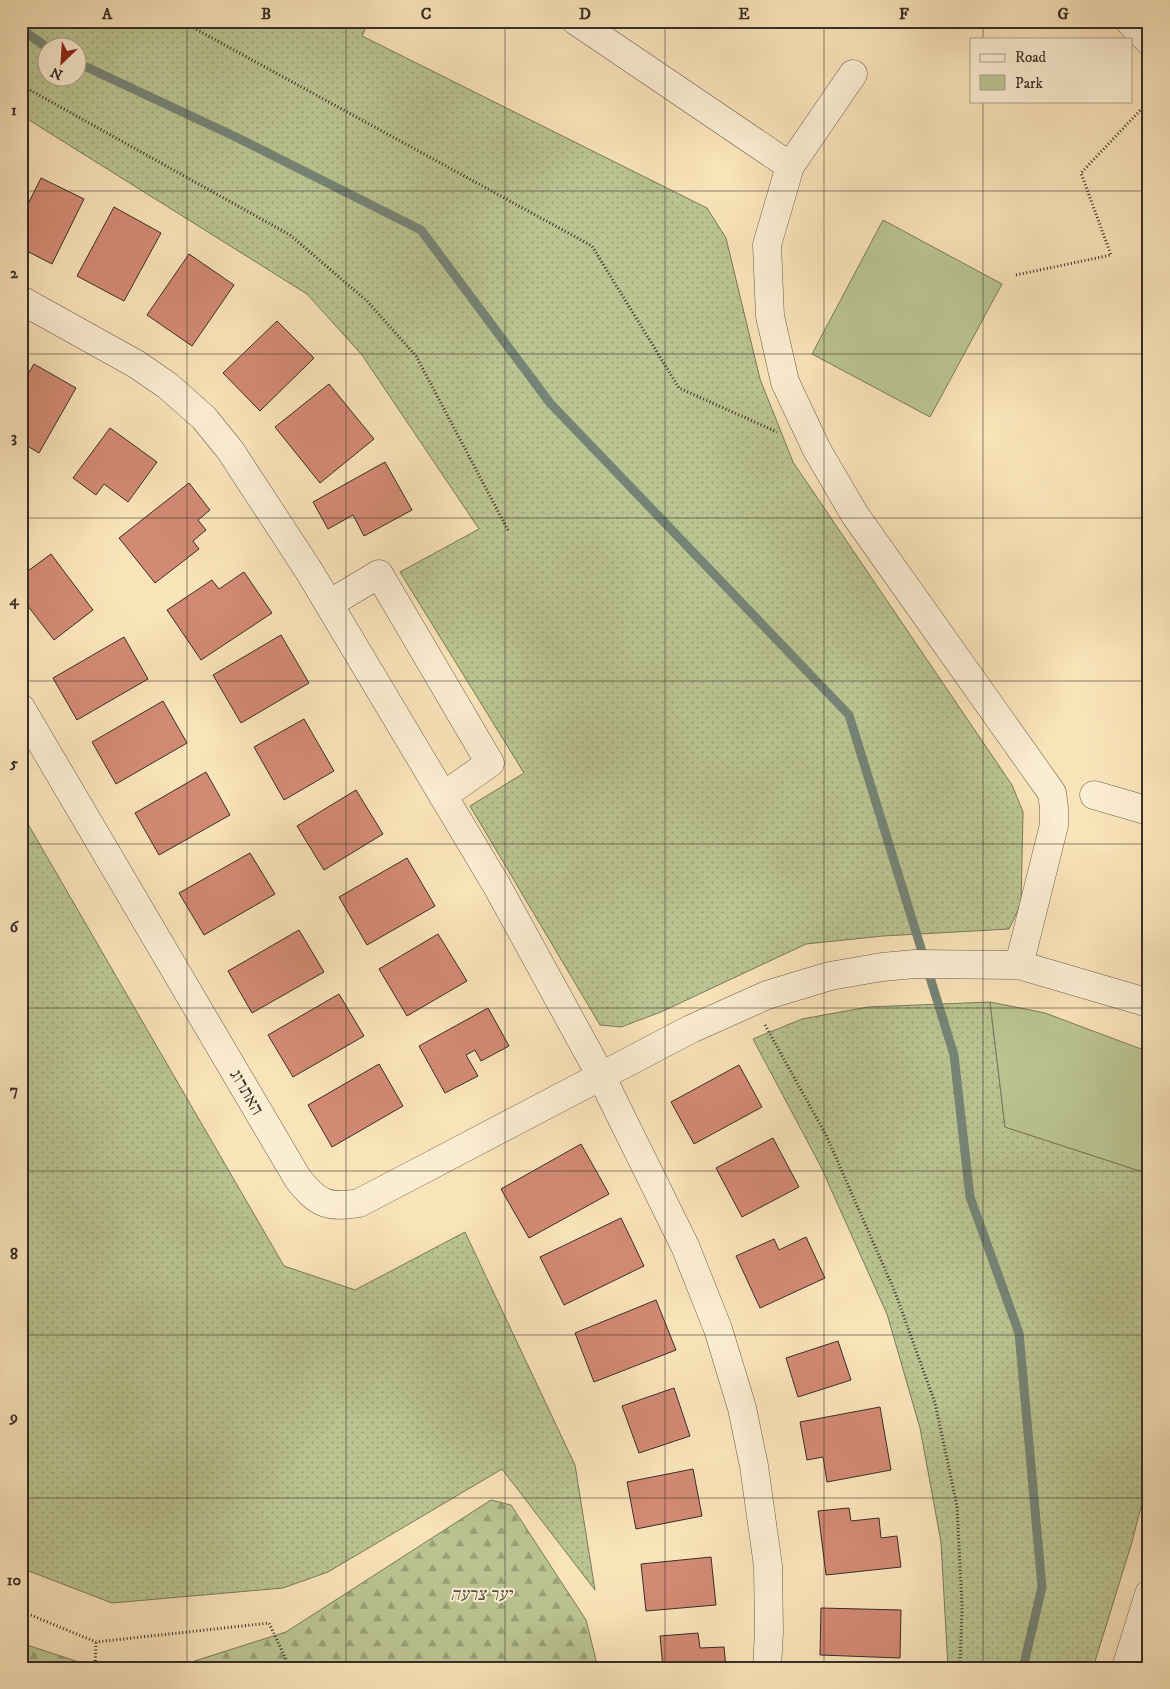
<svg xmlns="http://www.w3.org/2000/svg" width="1170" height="1689" font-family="'IM FELL DW Pica','Frank Ruhl Libre',serif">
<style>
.grass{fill:url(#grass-dots);stroke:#7a795c;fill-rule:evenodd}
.forest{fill:url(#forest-firs);stroke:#7a795c}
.park{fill:#bac492;stroke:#7a795c}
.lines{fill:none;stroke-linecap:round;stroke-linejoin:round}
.stream{stroke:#768476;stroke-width:9}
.building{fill:#d38a74;stroke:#392e27}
.minor-casing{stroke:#695b4c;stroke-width:29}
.path{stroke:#392e27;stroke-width:3;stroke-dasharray:1 2.5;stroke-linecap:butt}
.minor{stroke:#fbedd2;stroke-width:28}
.grid{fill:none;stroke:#392e27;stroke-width:1;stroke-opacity:0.55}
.labels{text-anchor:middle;stroke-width:4;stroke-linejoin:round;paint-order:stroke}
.street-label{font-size:18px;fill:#392e27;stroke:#fbedd2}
.park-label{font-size:18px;font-style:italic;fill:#595442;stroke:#fbedd2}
.neatline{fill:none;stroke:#392e27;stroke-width:2}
.grid-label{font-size:16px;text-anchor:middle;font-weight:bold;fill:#392e27}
</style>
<defs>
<pattern id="grass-dots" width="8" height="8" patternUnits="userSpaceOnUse" patternTransform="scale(1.25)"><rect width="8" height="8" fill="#bac492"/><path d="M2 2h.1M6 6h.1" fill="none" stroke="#98a077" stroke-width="1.8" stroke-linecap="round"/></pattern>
<pattern id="forest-firs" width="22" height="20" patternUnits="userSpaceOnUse" patternTransform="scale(1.25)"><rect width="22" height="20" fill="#bac492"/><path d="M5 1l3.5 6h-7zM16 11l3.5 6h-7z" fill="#98a077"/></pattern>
</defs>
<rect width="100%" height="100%" fill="#f9e3b9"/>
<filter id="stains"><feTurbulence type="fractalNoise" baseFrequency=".004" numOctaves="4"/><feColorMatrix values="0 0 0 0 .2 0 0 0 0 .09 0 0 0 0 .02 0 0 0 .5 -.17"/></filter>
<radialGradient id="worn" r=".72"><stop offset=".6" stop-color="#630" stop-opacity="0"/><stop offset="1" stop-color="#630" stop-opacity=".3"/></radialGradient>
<!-- grass -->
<path class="grass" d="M21 21H369L362 36 707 208 726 238 760 379 793 462 1012 785 1023 812 1021 904 1009 929 883 936 806 944 661 1012 621 1027 600 1025 470 806 524 773 400 572 479 529 362 355 307 294 21 115ZM48 48H78V78H48Z
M21 812 284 1266 355 1290 465 1232 575 1465 595 1590 502 1469 328 1572 283 1588 112 1603 21 1568Z
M990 1002 1005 1127 1149 1174V1475L1132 1542 1093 1668H948L941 1542 920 1428 887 1314 821 1167 753 1039 802 1019 868 1007Z"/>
<!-- forest -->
<path class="forest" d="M491 1500 511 1505 586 1620 598 1668H113L182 1665 286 1632Z
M21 1643 97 1668H21Z"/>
<!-- park -->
<path class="park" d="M883 220 1002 284 930 417 812 354Z
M990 1002 1045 1013 1149 1052V1174L1005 1127Z"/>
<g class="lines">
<!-- stream -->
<path class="stream" d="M21 29 48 48
M78 63 238 138 421 230 550 403 849 715 954 1055 970 1197 1019 1333 1042 1587 1023 1668"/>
</g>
<!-- building -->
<path class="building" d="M41 178 84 199 52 264 21 248V218Z
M114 207 161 233 124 301 77 276Z
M189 254 234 285 192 346 147 315Z
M277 321 314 358 260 411 223 373Z
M34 364 76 388 39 453 21 442V386Z
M329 384 374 439 320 483 275 427Z
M110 428 157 462 128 502 104 484 96 495 73 478Z
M385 462 412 510 364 536 353 515 328 529 313 502Z
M189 483 210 510 198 520 206 530 193 541 199 549 155 583 119 538Z
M51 554 93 610 54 640 21 597V576Z
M244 572 272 613 201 660 167 610 212 580 219 589Z
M281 635 309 683 241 723 213 675Z
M124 637 148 679 77 720 53 678Z
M163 701 187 743 116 784 92 742Z
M304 719 334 771 284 800 254 747Z
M206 772 230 815 159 855 135 813Z
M356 790 383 834 324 870 297 826Z
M250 853 275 894 204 935 179 893Z
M407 858 435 906 367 945 339 897Z
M299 930 324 972 252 1013 228 971Z
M438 934 467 981 407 1016 379 969Z
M339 994 364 1036 293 1077 268 1035Z
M488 1008 509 1046 481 1061 475 1050 466 1055 478 1076 445 1093 419 1046Z
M379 1064 403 1106 332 1147 308 1105Z
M739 1065 762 1107 694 1144 671 1102Z
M773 1138 799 1187 742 1217 716 1168Z
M581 1144 609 1194 529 1238 501 1189Z
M621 1218 644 1266 564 1305 540 1257Z
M806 1237 825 1278 760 1308 736 1256 774 1239 779 1250Z
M656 1300 676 1350 594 1382 575 1333Z
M838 1341 851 1380 798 1397 786 1358Z
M674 1388 690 1436 639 1453 622 1406Z
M880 1407 891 1470 827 1482 823 1457 807 1460 800 1422Z
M693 1469 702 1516 636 1529 627 1482Z
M849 1508 851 1521 879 1518 881 1538 897 1536 901 1567 826 1575 818 1511Z
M711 1557 716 1605 646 1611 641 1564Z
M821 1608 901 1610 900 1658 820 1655Z
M698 1633 700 1648 724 1647 726 1668H663L660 1636Z"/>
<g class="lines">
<defs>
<path id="minor" d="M576 21 790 166
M1129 21 1149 41
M853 74 790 166 767 245 770 316 785 382 817 450 855 515 1052 793 1054 808V825L1019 965
M21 300 136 364 168 386 204 418 230 450 309 571 497 886 601 1076 685 1246 718 1329 742 1408 754 1466 768 1566 769 1632 767 1668
M329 604 379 574 490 763 443 796
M21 708 298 1179C318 1204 327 1208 359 1203L691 1029 767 995 830 976 882 967 915 964 1019 965 1149 1003
M1094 795 1149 811
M1126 1668 1149 1594"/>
</defs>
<!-- minor casing -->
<use href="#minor" class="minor-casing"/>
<!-- path -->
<path class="path" d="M181 21 592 246 679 388 777 432
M21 85 290 235 367 301 416 356 509 532
M1016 275 1111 255 1081 173 1148 102 1149 103
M765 1025 826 1135 895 1292 935 1403 957 1506 962 1606 960 1668
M21 1611 96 1642 269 1623 290 1668
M95 1668 96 1642"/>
<!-- minor -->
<use href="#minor" class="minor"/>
</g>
<!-- grid -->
<path class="grid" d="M187 21V1668M346 21V1668M505 21V1668M665 21V1668M824 21V1668M983 21V39M983 101V1668M21 191H1149M21 354H1149M21 518H1149M21 681H1149M21 844H1149M21 1008H1149M21 1171H1149M21 1335H1149M21 1498H1149"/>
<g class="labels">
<!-- street labels -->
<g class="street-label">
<text transform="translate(247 1092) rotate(60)" y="6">האתרוג</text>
</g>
<!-- park labels -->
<g class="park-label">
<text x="481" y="1600">יער צרעה</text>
</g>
</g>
<!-- margin -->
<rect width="1170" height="1689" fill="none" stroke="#f9e3b9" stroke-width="55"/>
<!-- legend -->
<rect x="970" y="38" width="162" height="65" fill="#fbedd2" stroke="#ada18e"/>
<rect x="980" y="54" width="25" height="8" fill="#fbedd2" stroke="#ada18e"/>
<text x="1015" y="62" font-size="15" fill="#392e27">Road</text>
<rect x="980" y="75" width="25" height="15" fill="#bac492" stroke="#ada18e"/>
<text x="1015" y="88" font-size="15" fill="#392e27">Park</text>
<!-- north arrow -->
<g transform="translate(62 62) rotate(205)"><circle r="24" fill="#fbedd2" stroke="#ada18e"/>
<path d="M0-4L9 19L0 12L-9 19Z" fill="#8f2418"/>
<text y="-8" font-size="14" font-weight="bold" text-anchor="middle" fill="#392e27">N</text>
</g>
<rect x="28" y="28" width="1114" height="1634" class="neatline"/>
<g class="grid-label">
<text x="107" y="19">A</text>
<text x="266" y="19">B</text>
<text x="426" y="19">C</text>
<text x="585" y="19">D</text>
<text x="744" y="19">E</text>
<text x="904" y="19">F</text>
<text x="1063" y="19">G</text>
<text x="14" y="115">1</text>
<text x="14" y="278">2</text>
<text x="14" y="442">3</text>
<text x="14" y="605">4</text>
<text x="14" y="768">5</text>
<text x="14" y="932">6</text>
<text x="14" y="1095">7</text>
<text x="14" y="1259">8</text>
<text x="14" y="1422">9</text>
<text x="14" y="1585">10</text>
</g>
<rect width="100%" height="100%" filter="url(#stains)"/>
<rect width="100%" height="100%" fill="url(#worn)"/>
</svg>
